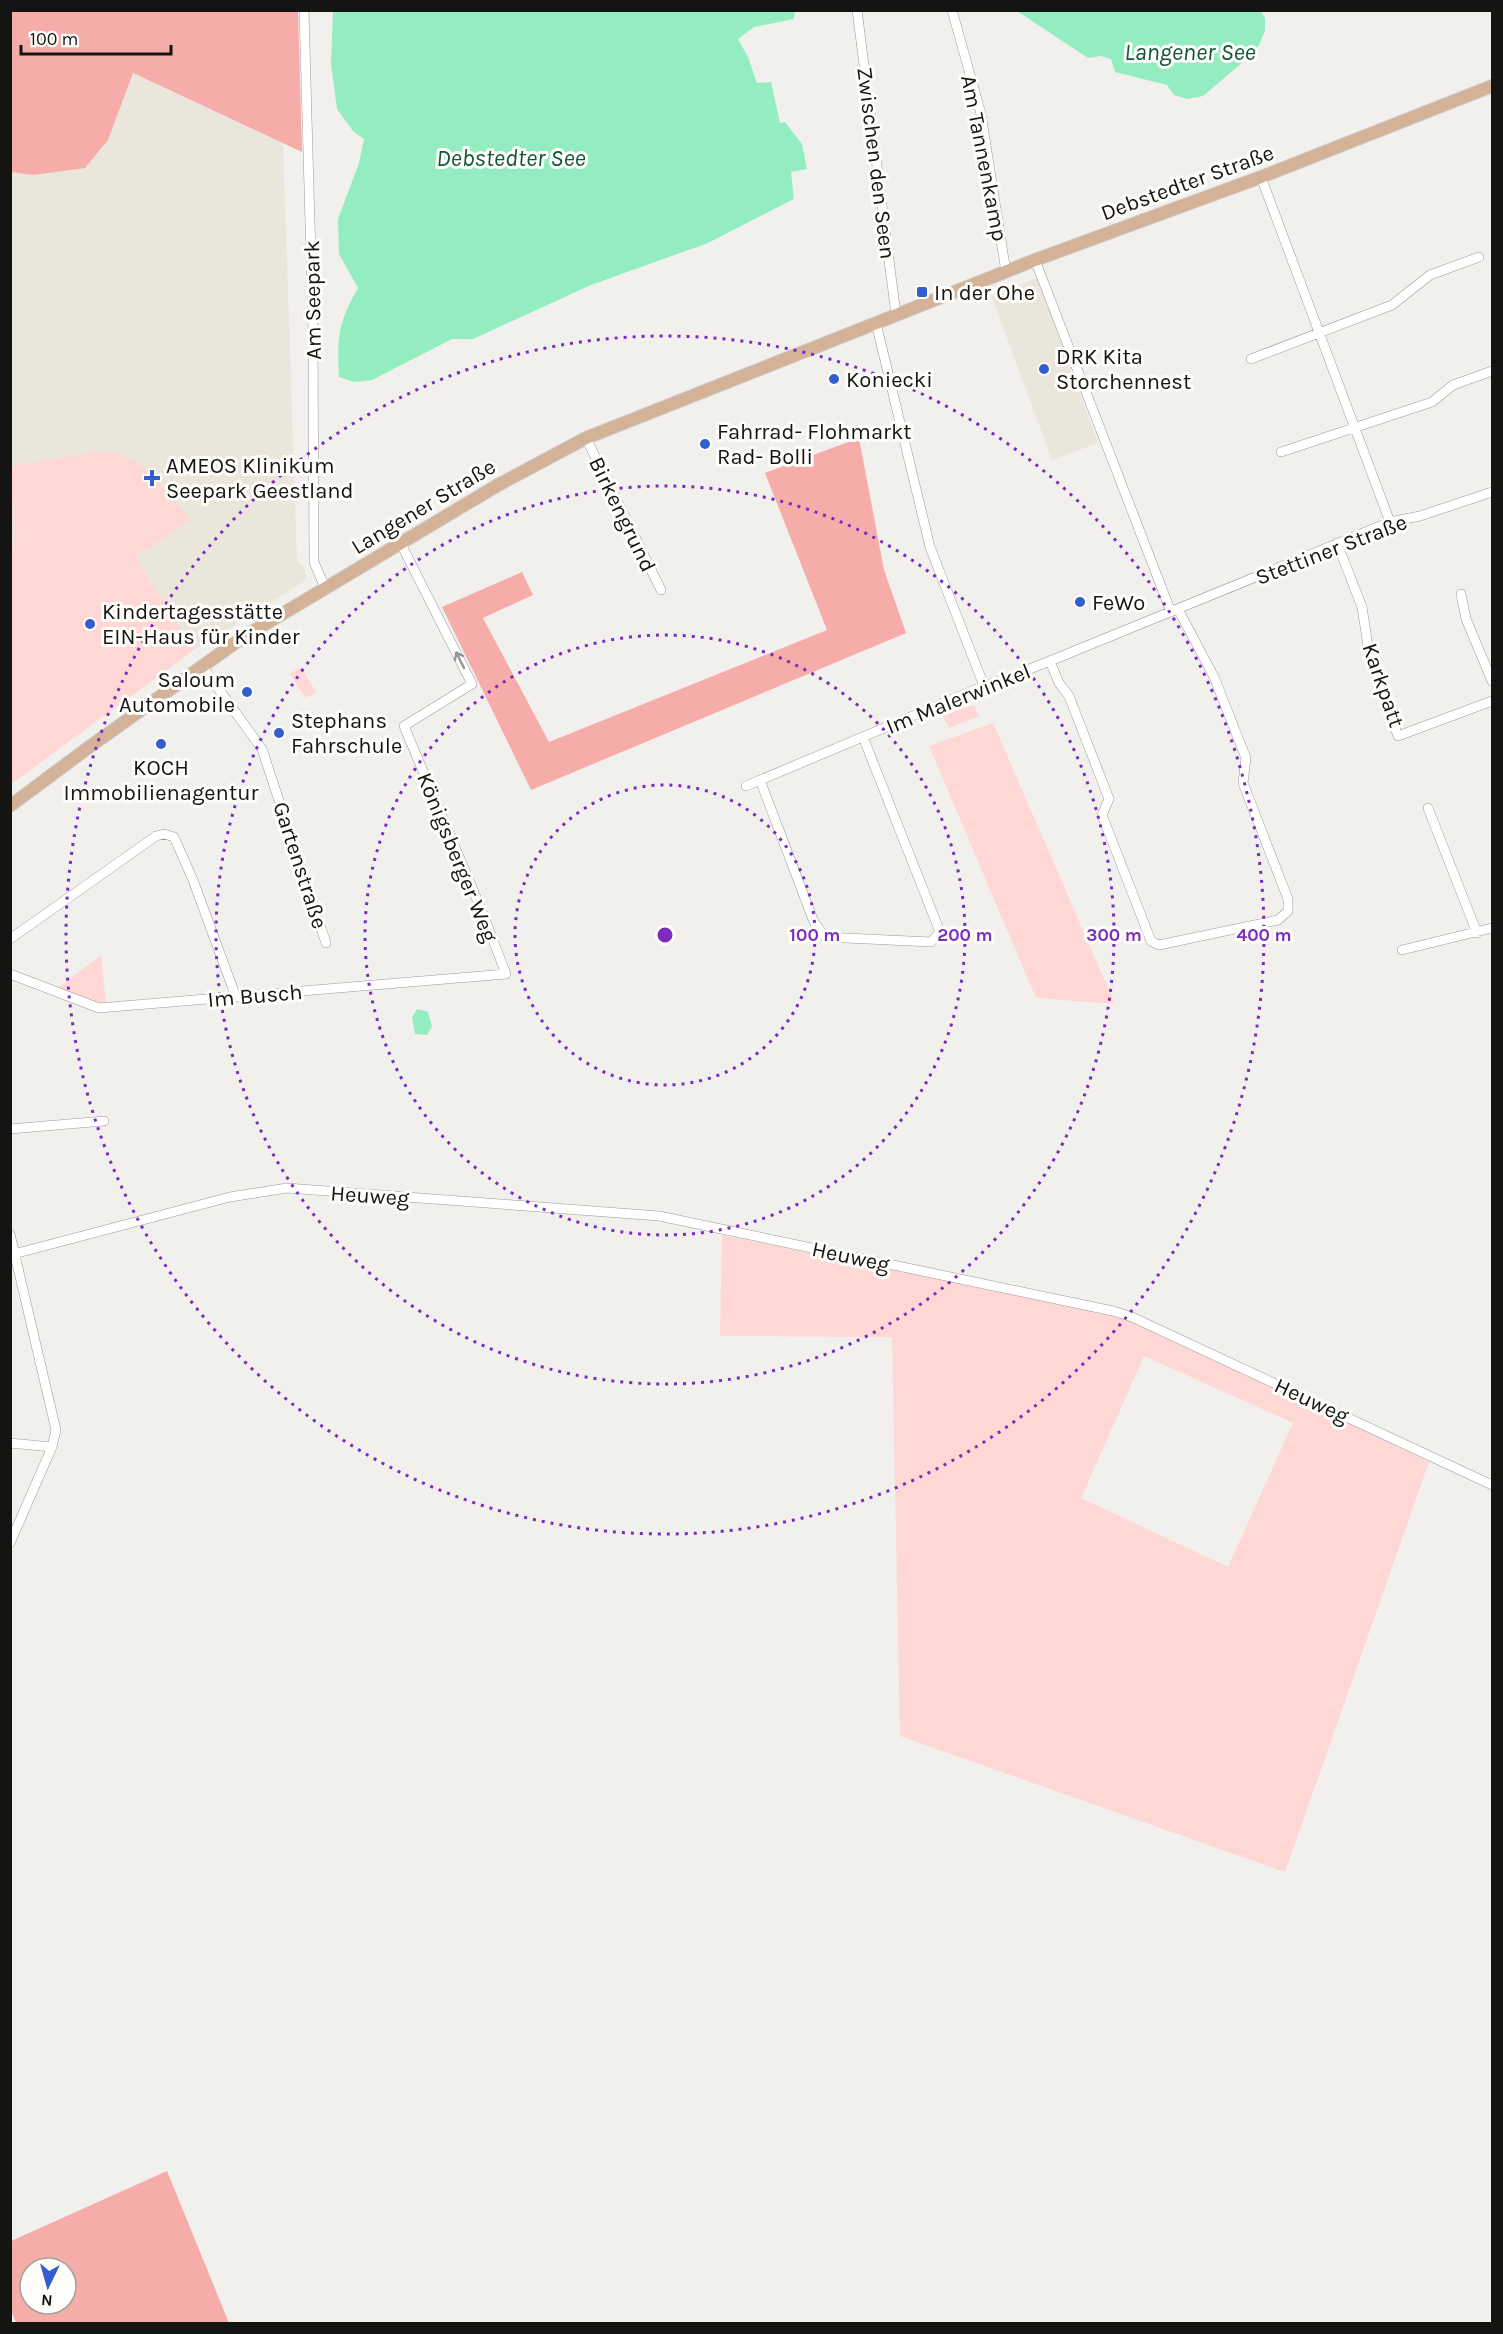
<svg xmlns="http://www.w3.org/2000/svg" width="1503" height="2334" font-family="Karla,sans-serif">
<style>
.built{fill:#eae6dc}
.green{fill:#ffd7d5;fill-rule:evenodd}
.forest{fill:#f6aca9;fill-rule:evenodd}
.water{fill:#94edc0}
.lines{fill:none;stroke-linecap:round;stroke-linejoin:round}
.minor-casing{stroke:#9b9a97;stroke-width:10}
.major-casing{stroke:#cbcbcb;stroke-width:14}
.minor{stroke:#fff;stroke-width:9}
.major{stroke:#d4b298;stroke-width:12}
.oneway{stroke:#959595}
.ring{fill:none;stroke:#7b2cbf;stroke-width:3;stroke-dasharray:3 6}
.poi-dot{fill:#335ece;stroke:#fefdfa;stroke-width:2}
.labels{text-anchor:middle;stroke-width:6;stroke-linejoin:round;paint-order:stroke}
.street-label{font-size:22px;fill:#141413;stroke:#fefdfa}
.poi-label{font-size:22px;fill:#141413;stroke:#fefdfa;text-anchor:start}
.water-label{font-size:24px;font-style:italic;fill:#0e5639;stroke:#fefdfa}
.centre{fill:#7b2cbf;stroke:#fefdfa;stroke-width:3}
.ring-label{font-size:18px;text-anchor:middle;font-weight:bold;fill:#7b2cbf;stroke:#fefdfa;stroke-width:6;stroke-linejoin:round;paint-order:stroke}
</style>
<rect width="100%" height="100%" fill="#f1f0ed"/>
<!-- built -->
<path class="built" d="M132 73 283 143 297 559 305 569 306 577 305 581 194 650 11 784V172L33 175 108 139Z
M1037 278 1098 443 1052 460 991 295Z"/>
<!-- green -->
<path class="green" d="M97 452C106 452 116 452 125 456 149 467 174 500 191 520L135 557 194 650 11 784 10 549 14 547 11 466Z
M301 667 316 692 306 698 290 674Z
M974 705 979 716 949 728 943 715Z
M993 723 1115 1004 1036 998 929 746Z
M101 955 106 1003H94L58 988Z
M722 1235 1108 1314 1133 1321 1429 1462 1285 1872 900 1736 892 1337 720 1336ZM1144 1356 1293 1423 1228 1567 1081 1498Z"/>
<!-- forest -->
<path class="forest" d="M11 10 298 11 302 152 133 73 108 140 85 168 33 175 11 172Z
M859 438 884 570 906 633 531 790 442 607 522 572 533 595 483 618 549 742 827 630 765 473Z
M167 2171 229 2323H16L11 2310V2241ZM30 2268H66V2304H30Z"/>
<!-- water -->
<path class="water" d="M333 11H795L794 19 754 27 738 39 748 57 757 83 771 82 780 123 785 122 802 144 807 169 791 172 794 199 708 243 591 285 473 339H452L372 380 354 382 339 377C337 337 338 323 358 288L339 254 338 219 359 163 364 139 353 131 337 109 331 64Z
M1017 11H1261L1265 18V31L1259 45 1250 56 1203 96 1187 99 1174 95 1167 85 1115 72 1111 59 1100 56 1088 58Z
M417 1009 428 1012 432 1027 427 1035 415 1034 412 1017Z"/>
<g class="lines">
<defs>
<path id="minor" d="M304 10 313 330 314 562 325 588
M857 10 896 315
M952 10 981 114 1006 272
M1261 177 1390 522
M1035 260 1171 612
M876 323 930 547 984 686
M1251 359 1392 305 1430 275 1479 257
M586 438 661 590
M1281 452 1432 402 1453 385 1492 371
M1337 543 1362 607 1370 659 1398 736 1492 701
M1461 594 1466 619 1492 681
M1050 661 1059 683 1069 696 1109 799 1102 815 1151 941 1159 945 1278 920 1288 911V899L1243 783 1246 758 1214 677 1178 609
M202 666 262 749 326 943
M760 780 814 922 825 937 931 942 940 932 863 737
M746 786 984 686C1007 680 1028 669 1050 661L1390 522 1420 516 1492 492
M1428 808 1477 933
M10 939 156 836 164 834 174 837 193 880 236 997
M1402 950 1492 928
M10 974 99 1008 506 974 481 909 404 726 472 684 401 544
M10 1129 104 1121
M10 1234 56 1430 52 1447 10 1543
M10 1255 230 1197 287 1188 659 1216 1113 1311 1132 1317 1492 1485
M10 1443 52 1447"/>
<path id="major" d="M10 806 85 750 242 638 498 485 586 438 1035 260 1261 177 1492 86"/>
</defs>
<!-- minor casing -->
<use href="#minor" class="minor-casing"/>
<!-- major casing -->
<use href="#major" class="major-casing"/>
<!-- minor -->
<use href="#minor" class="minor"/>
<!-- major -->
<use href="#major" class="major"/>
</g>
<!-- one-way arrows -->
<defs><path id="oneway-shaft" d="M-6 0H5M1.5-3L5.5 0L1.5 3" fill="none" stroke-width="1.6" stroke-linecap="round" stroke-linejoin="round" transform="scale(1.5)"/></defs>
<use class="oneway" href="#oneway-shaft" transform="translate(460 660) rotate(-116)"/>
<!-- distance rings -->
<g class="ring">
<circle cx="665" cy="935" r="150"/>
<circle cx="665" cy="935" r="300"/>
<circle cx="665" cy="935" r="449"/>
<circle cx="665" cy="935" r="599"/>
</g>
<!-- markers -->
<g class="poi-dot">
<rect x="916" y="286" width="12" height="12" rx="3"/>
<circle cx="1044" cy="369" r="6"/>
<circle cx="834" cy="379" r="6"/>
<circle cx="705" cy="444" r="6"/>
<path d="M149 469h6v6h6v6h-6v6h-6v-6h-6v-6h6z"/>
<circle cx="1080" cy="602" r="6"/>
<circle cx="90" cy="624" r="6"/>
<circle cx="247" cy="692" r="6"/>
<circle cx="279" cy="733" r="6"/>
<circle cx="161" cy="744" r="6"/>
</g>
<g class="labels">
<!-- street labels -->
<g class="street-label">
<text transform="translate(985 158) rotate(79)" y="8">Am Tannenkamp</text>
<text transform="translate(877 163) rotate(83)" y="8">Zwischen den Seen</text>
<text transform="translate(1187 182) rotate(-20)" y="8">Debstedter Straße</text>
<text transform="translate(312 300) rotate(-91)" y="8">Am Seepark</text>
<text transform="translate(423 506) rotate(-31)" y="8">Langener Straße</text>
<text transform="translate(623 514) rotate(64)" y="8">Birkengrund</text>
<text transform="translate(1331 549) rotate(-21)" y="8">Stettiner Straße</text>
<text transform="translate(1384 685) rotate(71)" y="8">Karkpatt</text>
<text transform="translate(958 698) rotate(-22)" y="8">Im Malerwinkel</text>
<text transform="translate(458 857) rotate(68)" y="8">Königsberger Weg</text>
<text transform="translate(301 865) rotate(72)" y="8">Gartenstraße</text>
<text transform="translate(255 995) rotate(-5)" y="8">Im Busch</text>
<text transform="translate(370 1195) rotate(4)" y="8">Heuweg</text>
<text transform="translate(851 1256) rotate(12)" y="8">Heuweg</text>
<text transform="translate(1312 1400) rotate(25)" y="8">Heuweg</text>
</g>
<!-- poi labels -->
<g class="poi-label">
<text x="934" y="300">In der Ohe</text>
<text x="1056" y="364">DRK Kita<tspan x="1056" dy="25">Storchennest</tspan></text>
<text x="846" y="387">Koniecki</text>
<text x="717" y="439">Fahrrad- Flohmarkt<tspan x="717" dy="25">Rad- Bolli</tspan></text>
<text x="166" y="473">AMEOS Klinikum<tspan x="166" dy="25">Seepark Geestland</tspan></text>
<text x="1092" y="610">FeWo</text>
<text x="102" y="619">Kindertagesstätte<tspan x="102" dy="25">EIN-Haus für Kinder</tspan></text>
<text x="235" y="687" text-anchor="end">Saloum<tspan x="235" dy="25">Automobile</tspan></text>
<text x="291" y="728">Stephans<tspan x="291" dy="25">Fahrschule</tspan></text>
<text x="161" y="775" text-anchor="middle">KOCH<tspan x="161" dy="25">Immobilienagentur</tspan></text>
</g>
<!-- water labels -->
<g class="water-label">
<text x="1190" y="60">Langener See</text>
<text x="511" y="166">Debstedter See</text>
</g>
</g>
<circle cx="665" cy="935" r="9" class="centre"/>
<g class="ring-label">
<text x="815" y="941">100 m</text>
<text x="965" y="941">200 m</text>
<text x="1114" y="941">300 m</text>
<text x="1264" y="941">400 m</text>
</g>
<!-- border -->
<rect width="1503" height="2334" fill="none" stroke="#141413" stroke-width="24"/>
<!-- north arrow -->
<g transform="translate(48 2286) rotate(185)"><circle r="28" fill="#fefdfa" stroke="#a0a09e" stroke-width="1.5"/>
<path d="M0-4.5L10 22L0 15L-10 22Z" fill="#335ece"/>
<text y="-9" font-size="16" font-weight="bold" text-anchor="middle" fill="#141413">N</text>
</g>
<!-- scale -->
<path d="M21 45v9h150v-9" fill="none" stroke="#141413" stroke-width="3"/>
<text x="30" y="45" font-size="18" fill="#141413" stroke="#fefdfa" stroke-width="4.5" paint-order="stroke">100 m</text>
</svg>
